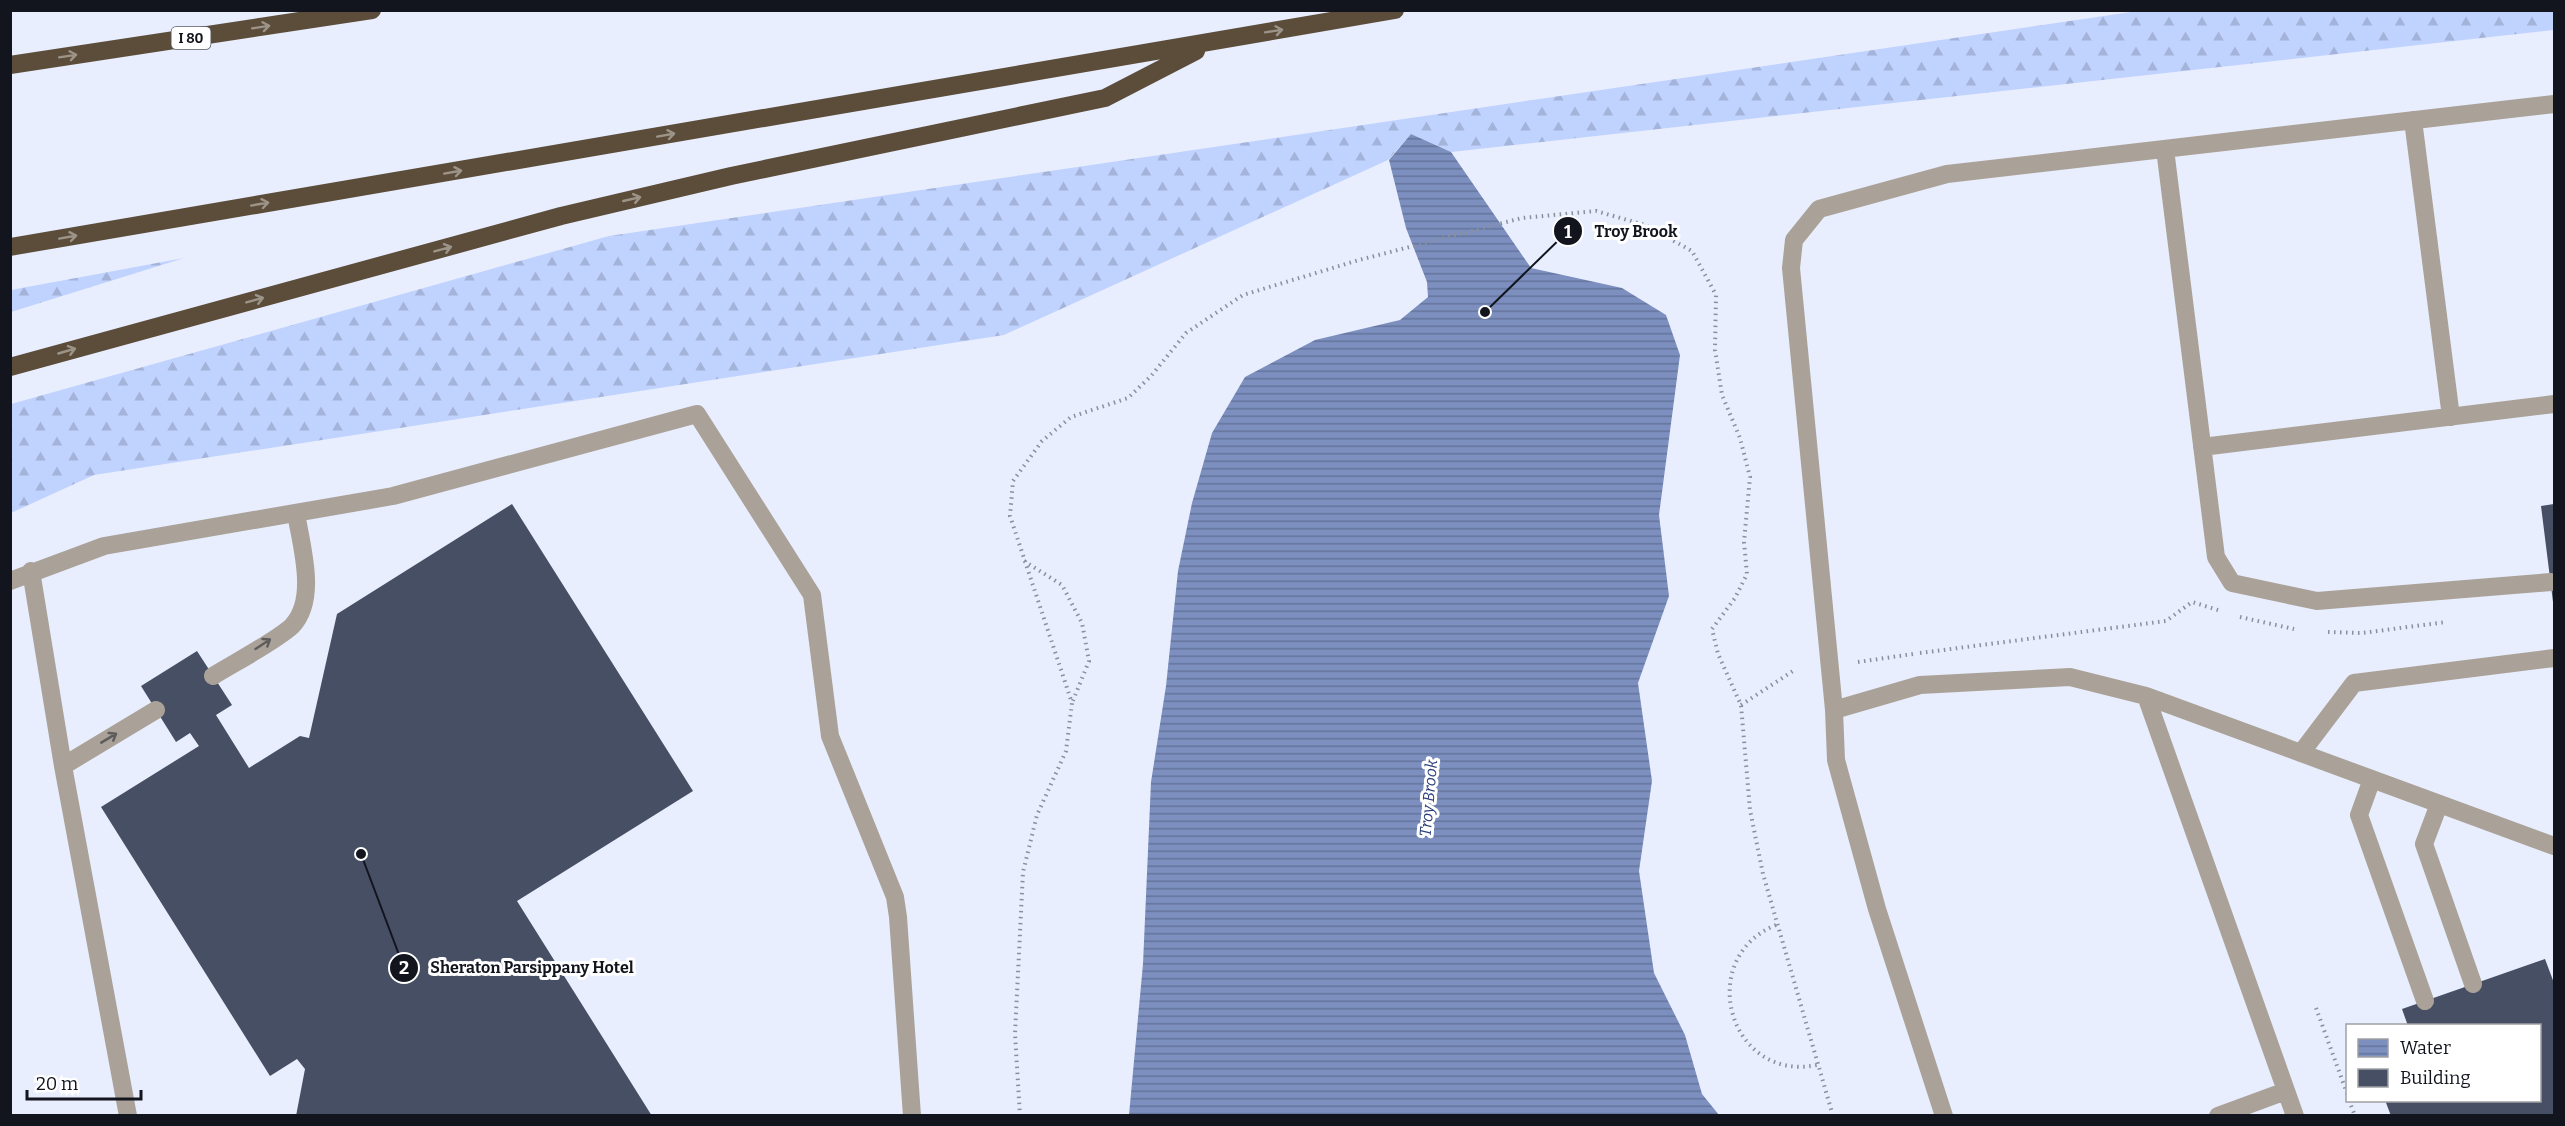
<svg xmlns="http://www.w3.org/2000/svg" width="2565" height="1126" font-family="Bitter,serif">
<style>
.forest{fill:url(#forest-firs)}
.water{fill:url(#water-rules)}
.building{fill:#464f63}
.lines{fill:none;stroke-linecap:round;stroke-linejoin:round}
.path{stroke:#8a8f9c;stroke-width:4;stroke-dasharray:1.5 4.5;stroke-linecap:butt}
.service{stroke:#aaa298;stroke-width:18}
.motorway{stroke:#5c4d3a;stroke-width:18}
.oneway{stroke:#9d9489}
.oneway2{stroke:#5e5c5b}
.labels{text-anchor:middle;stroke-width:6;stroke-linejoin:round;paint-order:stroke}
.shield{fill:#fff;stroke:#595b62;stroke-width:1.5}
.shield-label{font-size:14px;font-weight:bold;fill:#12151e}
.water-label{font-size:16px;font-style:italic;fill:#283d79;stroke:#fff}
.leader{fill:none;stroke:#12151e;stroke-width:2}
.callout-dot{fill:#12151e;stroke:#fff;stroke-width:2}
.mark-label{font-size:18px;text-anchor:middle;font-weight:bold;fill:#fff}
.callout-label{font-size:16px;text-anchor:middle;font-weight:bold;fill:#12151e;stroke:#fff;stroke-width:6;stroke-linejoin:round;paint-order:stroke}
</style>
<defs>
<pattern id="forest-firs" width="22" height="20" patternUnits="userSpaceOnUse" patternTransform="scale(1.5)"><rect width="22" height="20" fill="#c0d2fe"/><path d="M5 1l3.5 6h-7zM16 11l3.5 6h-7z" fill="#a4b3d9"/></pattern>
<pattern id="water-rules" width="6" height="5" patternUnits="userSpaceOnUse" patternTransform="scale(1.5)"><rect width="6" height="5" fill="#7c8fbf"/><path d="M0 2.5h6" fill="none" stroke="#64749b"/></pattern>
</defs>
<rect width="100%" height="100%" fill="#e8eefe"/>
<!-- forest -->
<path class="forest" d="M2138 11H2554V30L1451 152 1411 134 1388 160 1004 335 94 475 11 513V404L609 236Z
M184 258 11 312V290Z"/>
<!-- water -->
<path class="water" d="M1411 134 1451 152 1531 268 1622 288 1666 315 1680 355 1659 515 1669 596 1638 683 1652 781 1639 871 1654 973 1685 1035 1702 1094 1719 1115H1129L1143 964 1151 782 1166 686 1178 571 1192 503 1212 433 1245 377 1315 340 1400 320 1428 297 1427 282 1406 228 1389 160Z"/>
<!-- building -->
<path class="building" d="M512 504 693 791 517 901 652 1116H296L305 1069 297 1059 270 1076 101 807 199 746 190 733 176 742 141 686 197 651 232 705 216 715 249 768 300 736 309 738 337 614Z
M2554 504V602H2553L2541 506Z
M2545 959 2554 983V1116H2391L2385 1100H2540V1026H2408L2402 1009Z"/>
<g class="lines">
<!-- path -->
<path class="path" d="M1024 561 1062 585 1082 623 1089 661 1072 703
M2240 617 2294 629
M2328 632 2362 633 2446 622
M1920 653 2166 621 2192 602 2218 610
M1858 662 1913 654
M1741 705 1796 669
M1776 925C1694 958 1729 1083 1817 1065
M2316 1008 2348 1096
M2349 1100 2355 1116
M1020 1116 1015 1034 1023 872 1037 815 1066 751 1072 703 1010 516 1013 481 1042 441 1071 417 1128 398 1151 376 1186 333 1243 295 1359 260 1522 218 1596 211 1645 225 1692 251 1716 295 1715 350 1722 395 1740 438 1750 477 1744 542 1747 574 1735 598 1712 629 1718 654 1741 705 1750 810 1763 874 1833 1116"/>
<!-- service -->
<path class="service" d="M2413 120 2451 417
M2165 149 2216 557 2232 583 2317 601 2551 582
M2202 447 2554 404
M31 571 63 766 128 1116
M10 581 104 546 393 496 697 414 812 595 830 736 895 897 898 917 912 1116
M213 676C234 663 276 641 292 626 318 599 301 545 296 513
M2146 696 2295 1116
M1834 710 1920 685 2070 677 2146 696 2554 846
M2301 753 2354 683 2554 658
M63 766 156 710
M2372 779 2359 815 2425 1001
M2439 804 2424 844 2473 984
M1944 1116 1877 909 1836 760 1834 710 1791 268 1794 240 1819 209 1947 174 2554 104
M2218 1116 2286 1091"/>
<!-- motorway -->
<path class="motorway" d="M10 65 372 10
M10 247 1395 10
M10 367 561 216 731 176 1105 98 1196 51"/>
</g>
<!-- one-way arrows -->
<defs><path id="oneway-shaft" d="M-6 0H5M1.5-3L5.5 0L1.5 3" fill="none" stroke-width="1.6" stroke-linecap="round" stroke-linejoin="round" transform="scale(1.5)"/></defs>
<g class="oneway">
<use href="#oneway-shaft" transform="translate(261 27) rotate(-9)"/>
<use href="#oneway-shaft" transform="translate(1274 31) rotate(-9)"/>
<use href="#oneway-shaft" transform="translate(68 56) rotate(-9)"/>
<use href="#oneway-shaft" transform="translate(666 135) rotate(-10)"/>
<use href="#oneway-shaft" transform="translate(453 172) rotate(-10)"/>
<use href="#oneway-shaft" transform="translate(632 199) rotate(-13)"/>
<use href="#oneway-shaft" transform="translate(260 204) rotate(-10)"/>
<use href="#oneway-shaft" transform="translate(68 237) rotate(-10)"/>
<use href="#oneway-shaft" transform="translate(443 249) rotate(-15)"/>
<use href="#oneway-shaft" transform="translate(255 300) rotate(-15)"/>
<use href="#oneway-shaft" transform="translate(67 351) rotate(-16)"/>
</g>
<g class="oneway2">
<use href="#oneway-shaft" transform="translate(263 644) rotate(-33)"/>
<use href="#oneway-shaft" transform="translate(109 738) rotate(-31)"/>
</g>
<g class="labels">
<!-- shield labels -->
<rect class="shield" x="171.5" y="27" width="39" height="22" rx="4.5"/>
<g class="shield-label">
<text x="191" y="43">I 80</text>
</g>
<!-- water labels -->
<g class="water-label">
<text transform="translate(1428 798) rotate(-85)" y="6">Troy Brook</text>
</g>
</g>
<!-- callouts -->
<path class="leader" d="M1485 312L1568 231M361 854L404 968"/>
<g class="callout-dot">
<circle cx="1485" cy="312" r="6"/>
<circle cx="361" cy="854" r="6"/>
<circle cx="1568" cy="231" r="15"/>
<circle cx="404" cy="968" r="15"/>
</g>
<g class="mark-label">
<text x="1568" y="238">1</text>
<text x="404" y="974">2</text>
</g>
<g class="callout-label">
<text x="1636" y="237">Troy Brook</text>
<text x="532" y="973">Sheraton Parsippany Hotel</text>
</g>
<!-- border -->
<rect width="2565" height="1126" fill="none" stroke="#12151e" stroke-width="24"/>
<!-- legend -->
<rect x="2346" y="1024" width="195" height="78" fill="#ffffff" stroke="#a0a1a5" stroke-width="1.5"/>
<rect x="2358" y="1039" width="30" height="18" fill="url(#water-rules)" stroke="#a0a1a5" stroke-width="1.5"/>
<text x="2400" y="1054" font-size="18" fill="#12151e">Water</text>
<rect x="2358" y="1069" width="30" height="18" fill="#464f63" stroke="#a0a1a5" stroke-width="1.5"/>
<text x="2400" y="1084" font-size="18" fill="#12151e">Building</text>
<!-- scale -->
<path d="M27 1090v9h114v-9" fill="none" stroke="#12151e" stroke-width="3"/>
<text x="36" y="1090" font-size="18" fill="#12151e" stroke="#ffffff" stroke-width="4.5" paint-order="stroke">20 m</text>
</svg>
